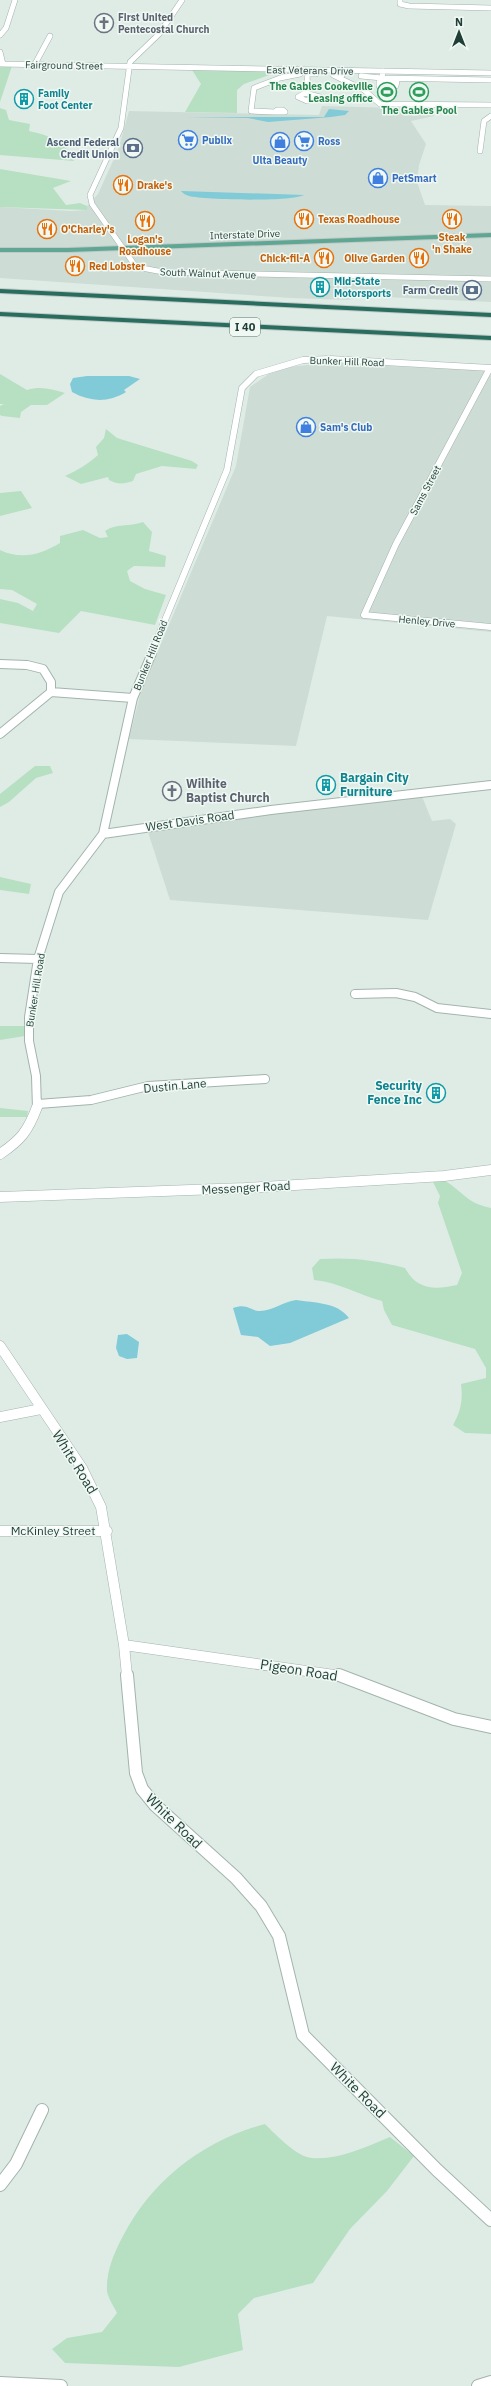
<svg xmlns="http://www.w3.org/2000/svg" width="491" height="2386" font-family="'IBM Plex Sans',sans-serif">
<style>
.built{fill:#cddcd5}
.green{fill:#b6e0c1}
.water{fill:#81cad7}
.lines{fill:none;stroke-linecap:round;stroke-linejoin:round}
.minor-far4-casing{stroke:#a2b4ad;stroke-width:6}
.minor-far3-casing{stroke:#a2b4ad;stroke-width:7}
.minor-far2-casing{stroke:#a2b4ad;stroke-width:10}
.minor-far1-casing{stroke:#a2b4ad;stroke-width:11}
.minor-casing{stroke:#a2b4ad;stroke-width:14}
.major-casing{stroke:#c0c9c6;stroke-width:2}
.highway-casing{stroke:#c0c9c6;stroke-width:2}
.minor-far4{stroke:#fff;stroke-width:5}
.minor-far3{stroke:#fff;stroke-width:6}
.minor-far2{stroke:#fff;stroke-width:8}
.minor-far1{stroke:#fff;stroke-width:10}
.minor{stroke:#fff;stroke-width:12}
.major{fill:#5fa693;fill-rule:evenodd}
.highway{fill:#286d5e;fill-rule:evenodd}
.labels{text-anchor:middle;stroke-width:3;stroke-linejoin:round;paint-order:stroke}
.far-worship-label{font-size:10px;font-weight:bold;fill:#5b616d;stroke:#f0f8f4;text-anchor:start}
.far-street-label{font-size:10px;fill:#1f3e35;stroke:#f0f8f4}
.far-leisure-label{font-size:10px;font-weight:bold;fill:#27864d;stroke:#f0f8f4;text-anchor:end}
.far-culture-label{font-size:10px;font-weight:bold;fill:#0d838f;stroke:#f0f8f4;text-anchor:start}
.far-shop-label{font-size:10px;font-weight:bold;fill:#366cbe;stroke:#f0f8f4;text-anchor:start}
.far-service-label{font-size:10px;font-weight:bold;fill:#4e5e75;stroke:#f0f8f4;text-anchor:end}
.far-food-label{font-size:10px;font-weight:bold;fill:#c56008;stroke:#f0f8f4;text-anchor:start}
.shield{fill:#f0f8f4;stroke:#5e766e;stroke-width:1}
.shield-label{font-size:11px;font-weight:bold;fill:#1f3e35}
.culture-label{font-size:12px;font-weight:bold;fill:#0d838f;stroke:#f0f8f4;text-anchor:start}
.worship-label{font-size:12px;font-weight:bold;fill:#5b616d;stroke:#f0f8f4;text-anchor:start}
.street-label{font-size:12px;fill:#1f3e35;stroke:#f0f8f4}
.near-street-label{font-size:14px;fill:#1f3e35;stroke:#f0f8f4}
</style>
<rect width="100%" height="100%" fill="#dfece6"/>
<!-- built -->
<path class="built" d="M322 106 434 109V116L411 121 426 144 419 165 417 182 425 205 491 206V302L365 296 348 300 291 298 0 278V207L71 211 87 210V206L98 194 118 150 129 111 319 115Z
M328 363 491 371V632L327 616 296 746 129 739 141 691 236 466 250 387 273 371 288 367Z
M421 794 432 821 450 819 456 824 428 920 170 900 147 829Z"/>
<!-- green -->
<path class="green" d="M12 66 0 102V67Z
M192 70 280 71 244 84 237 90V113L185 112 201 84Z
M0 108 6 110 9 120 30 124 29 131C50 136 65 140 74 161L0 155Z
M0 169 71 181 53 188 66 205 80 203 87 206V210L0 207Z
M0 374 27 390C41 386 51 389 65 393L47 405H31L21 412 20 418 2 416 0 415V406L4 404H0Z
M106 429 117 438 192 461 198 465 196 469 162 466 136 474 133 481C124 484 118 485 109 480L108 477 81 484 65 476C78 470 88 464 98 455L96 447 104 438Z
M21 491 32 508 0 516V493Z
M143 522 152 532 149 551 166 556 165 567 134 566 127 571 130 581 145 589 166 595 155 625 81 611 59 633 0 623V599L18 603 33 611 37 604 12 590 0 589V550C21 560 40 555 60 543V536L83 530 100 538 108 537 105 531C116 523 129 527 143 522Z
M35 766H50L53 773 36 778 9 802 0 807V794Z
M0 877 31 884 29 894 0 890Z
M0 1026H25V1036L0 1040Z
M0 1108 28 1111 27 1117H0Z
M445 1181C464 1192 466 1203 491 1208V1434L465 1433 453 1425C461 1411 463 1400 461 1384L486 1378V1368L475 1349 392 1325 384 1310 382 1301C359 1295 338 1282 314 1280L312 1268 320 1259C350 1257 376 1260 405 1268 417 1290 434 1290 457 1285L462 1273 438 1203 440 1196 433 1182Z
M265 2124C276 2135 297 2157 312 2158 339 2160 366 2147 390 2137L414 2156 387 2191 350 2229 313 2283 254 2298 238 2314 243 2350 179 2367 65 2363 52 2349 67 2338 102 2332 117 2313C114 2307 108 2298 107 2291 106 2271 114 2253 123 2236 152 2180 204 2140 265 2124Z"/>
<!-- water -->
<path class="water" d="M329 109 349 111 345 115 331 117 268 122 248 118 186 117H324Z
M181 191 304 195C291 202 204 200 189 196 185 195 183 193 181 191Z
M87 376H129L140 379 124 390 126 392C108 403 90 402 72 392L70 384 73 378Z
M296 1300C315 1303 337 1302 349 1318L290 1343 270 1346 258 1337 241 1335 233 1308C248 1303 250 1311 260 1311 272 1311 283 1302 296 1300Z
M127 1334 139 1342 137 1358 127 1359 119 1356 116 1348 118 1335Z"/>
<g class="lines">
<defs>
<path id="minor-far4" d="M182 0 159 34 130 62 121 128 90 195 92 204 134 264 142 268 163 272 491 279
M400 0V4L409 6 491 8
M0 35 6 28 15 0
M0 52 3 64
M0 64 491 73
M35 64 50 36
M342 75H333L364 90 380 104 491 105
M361 76 382 78 383 71
M382 78 491 80
M387 81H379V86H396L397 81H389
M305 93 320 97 307 101 298 97Z
M308 93 307 74H316
M277 110H283L285 112H275Z
M275 112 251 111 254 88 280 78 300 74
M480 151 484 121 491 116"/>
<path id="minor-far3" d="M490 368 396 544 364 615 491 627
M151 654 227 470 242 388 256 374 303 360 330 359 491 368"/>
<path id="minor-far2" d="M0 664 27 665 43 669 51 682V692L133 698
M0 734 51 692
M103 834 271 810 491 785
M0 958 38 959
M355 994 396 993 415 997 437 1008 491 1014
M38 1104 91 1100 148 1086 265 1079
M37 1108 36 1076 29 1041V1017L38 959 59 892 103 834 133 698 152 653"/>
<path id="minor-far1" d="M0 1154C21 1140 28 1131 37 1107
M0 1197 245 1188 444 1176 491 1170
M0 1346 82 1468 101 1507 124 1645 127 1676
M0 1417 41 1409
M0 1531H107
M124 1645 341 1676"/>
<path id="minor" d="M127 1675 136 1773 142 1789 155 1805 236 1878 261 1906 279 1936 303 2035 437 2170 491 2220
M339 1675 454 1719 491 1727
M0 2185 16 2164 42 2110
M0 2383 61 2386
M478 2386 491 2382"/>
<path id="major" d="M491 233V237L68 252H0V248H68Z"/>
<path id="highway" d="M0 289 491 313V317L0 293Z
M0 312 491 336V340L0 316Z"/>
</defs>
<!-- minor-far4 casing -->
<use href="#minor-far4" class="minor-far4-casing"/>
<!-- minor-far3 casing -->
<use href="#minor-far3" class="minor-far3-casing"/>
<!-- minor-far2 casing -->
<use href="#minor-far2" class="minor-far2-casing"/>
<!-- minor-far1 casing -->
<use href="#minor-far1" class="minor-far1-casing"/>
<!-- minor casing -->
<use href="#minor" class="minor-casing"/>
<!-- major casing -->
<use href="#major" class="major-casing"/>
<!-- highway casing -->
<use href="#highway" class="highway-casing"/>
<!-- minor-far4 -->
<use href="#minor-far4" class="minor-far4"/>
<!-- minor-far3 -->
<use href="#minor-far3" class="minor-far3"/>
<!-- minor-far2 -->
<use href="#minor-far2" class="minor-far2"/>
<!-- minor-far1 -->
<use href="#minor-far1" class="minor-far1"/>
<!-- minor -->
<use href="#minor" class="minor"/>
<!-- major -->
<use href="#major" class="major"/>
<!-- highway -->
<use href="#highway" class="highway"/>
</g>
<!-- icons -->
<defs>
<symbol id="church-ring" viewBox="-11 -11 22 22"><circle r="9.5" fill="#f0f8f4" stroke="#6b7280" stroke-width="1.5"/><path d="M-1.2-6h2.4v3.5h3.3v2.4h-3.3V6h-2.4V-.1h-3.3v-2.4h3.3Z" fill="#6b7280"/></symbol>
<symbol id="stadium-ring" viewBox="-11 -11 22 22"><circle r="9.5" fill="#f0f8f4" stroke="#2e9e5b" stroke-width="1.5"/><path d="M0-5a6.5 5 0 1 0 0 10a6.5 5 0 1 0 0-10ZM-3.5-1.8h7v3.6h-7Z" fill="#2e9e5b"/></symbol>
<symbol id="building-ring" viewBox="-11 -11 22 22"><circle r="9.5" fill="#f0f8f4" stroke="#0f9aa8" stroke-width="1.5"/><path d="M-4-6H4V6H1V3H-1V6H-4ZM-2.5-4.3h1.7v1.8h-1.7ZM.8-4.3h1.7v1.8H.8ZM-2.5-1h1.7V.8h-1.7ZM.8-1h1.7V.8H.8Z" fill="#0f9aa8"/></symbol>
<symbol id="supermarket-ring" viewBox="-11 -11 22 22"><circle r="9.5" fill="#f0f8f4" stroke="#3f7fe0" stroke-width="1.5"/><path d="M-6-5.5h2.5l.6 2H6L4.5 2H-2.5L-4.4-4H-6ZM-1.5 3.2a1.3 1.3 0 1 0 .1 0ZM3 3.2a1.3 1.3 0 1 0 .1 0Z" fill="#3f7fe0"/></symbol>
<symbol id="shop-ring" viewBox="-11 -11 22 22"><circle r="9.5" fill="#f0f8f4" stroke="#3f7fe0" stroke-width="1.5"/><path d="M-5-2.5h2.3a2.7 3.5 0 0 1 5.4 0H5L5.5 6h-11ZM-1.5-2.5h3a1.5 2.3 0 0 0-3 0Z" fill="#3f7fe0"/></symbol>
<symbol id="bank-ring" viewBox="-11 -11 22 22"><circle r="9.5" fill="#f0f8f4" stroke="#5c6f8a" stroke-width="1.5"/><path d="M-6-4H6V4H-6ZM0-2.3a2.3 2.3 0 1 0 0 4.6a2.3 2.3 0 1 0 0-4.6Z" fill="#5c6f8a"/></symbol>
<symbol id="restaurant-ring" viewBox="-11 -11 22 22"><circle r="9.5" fill="#f0f8f4" stroke="#e8710a" stroke-width="1.5"/><path d="M-5-6h1v4h1v-4h1v4h1v-4h1v5L-1.5 .5V6h-2V.5L-5-1ZM5-6V6H3V1.5H1.5Q1.5-4 5-6Z" fill="#e8710a"/></symbol>
</defs>
<g fill-rule="evenodd">
<use href="#church-ring" x="93" y="12" width="22" height="22"/>
<use href="#stadium-ring" x="376" y="81" width="22" height="22"/>
<use href="#stadium-ring" x="408" y="81" width="22" height="22"/>
<use href="#building-ring" x="13" y="88" width="22" height="22"/>
<use href="#supermarket-ring" x="177" y="129" width="22" height="22"/>
<use href="#supermarket-ring" x="293" y="130" width="22" height="22"/>
<use href="#shop-ring" x="269" y="131" width="22" height="22"/>
<use href="#bank-ring" x="122" y="137" width="22" height="22"/>
<use href="#shop-ring" x="367" y="167" width="22" height="22"/>
<use href="#restaurant-ring" x="112" y="174" width="22" height="22"/>
<use href="#restaurant-ring" x="293" y="208" width="22" height="22"/>
<use href="#restaurant-ring" x="441" y="208" width="22" height="22"/>
<use href="#restaurant-ring" x="134" y="210" width="22" height="22"/>
<use href="#restaurant-ring" x="36" y="218" width="22" height="22"/>
<use href="#restaurant-ring" x="313" y="247" width="22" height="22"/>
<use href="#restaurant-ring" x="408" y="247" width="22" height="22"/>
<use href="#restaurant-ring" x="64" y="255" width="22" height="22"/>
<use href="#building-ring" x="309" y="276" width="22" height="22"/>
<use href="#bank-ring" x="461" y="279" width="22" height="22"/>
<use href="#shop-ring" x="295" y="416" width="22" height="22"/>
<use href="#building-ring" x="315" y="774" width="22" height="22"/>
<use href="#church-ring" x="161" y="780" width="22" height="22"/>
<use href="#building-ring" x="425" y="1082" width="22" height="22"/>
</g>
<g class="labels">
<!-- far-worship labels -->
<g class="far-worship-label">
<text x="118" y="21">First United<tspan x="118" dy="12">Pentecostal Church</tspan></text>
</g>
<!-- far-street labels -->
<g class="far-street-label">
<text transform="translate(64 65) rotate(1)" y="4">Fairground Street</text>
<text transform="translate(310 70) rotate(1)" y="4">East Veterans Drive</text>
<text transform="translate(245 234) rotate(-2)" y="4">Interstate Drive</text>
<text transform="translate(208 273) rotate(2)" y="4">South Walnut Avenue</text>
<text transform="translate(347 361) rotate(2)" y="4">Bunker Hill Road</text>
<text transform="translate(425 490) rotate(-62)" y="4">Sams Street</text>
<text transform="translate(427 621) rotate(5)" y="4">Henley Drive</text>
<text transform="translate(150 655) rotate(-68)" y="4">Bunker Hill Road</text>
<text transform="translate(35 990) rotate(-81)" y="4">Bunker Hill Road</text>
</g>
<!-- far-leisure labels -->
<g class="far-leisure-label">
<text x="373" y="90">The Gables Cookeville<tspan x="373" dy="12">Leasing office</tspan></text>
<text x="419" y="114" text-anchor="middle">The Gables Pool</text>
</g>
<!-- far-culture labels -->
<g class="far-culture-label">
<text x="38" y="97">Family<tspan x="38" dy="12">Foot Center</tspan></text>
<text x="334" y="285">Mid-State<tspan x="334" dy="12">Motorsports</tspan></text>
</g>
<!-- far-shop labels -->
<g class="far-shop-label">
<text x="202" y="144">Publix</text>
<text x="318" y="145">Ross</text>
<text x="280" y="164" text-anchor="middle">Ulta Beauty</text>
<text x="392" y="182">PetSmart</text>
<text x="320" y="431">Sam's Club</text>
</g>
<!-- far-service labels -->
<g class="far-service-label">
<text x="119" y="146">Ascend Federal<tspan x="119" dy="12">Credit Union</tspan></text>
<text x="458" y="294">Farm Credit</text>
</g>
<!-- far-food labels -->
<g class="far-food-label">
<text x="137" y="189">Drake's</text>
<text x="318" y="223">Texas Roadhouse</text>
<text x="61" y="233">O'Charley's</text>
<text x="452" y="241" text-anchor="middle">Steak<tspan x="452" dy="12">'n Shake</tspan></text>
<text x="145" y="243" text-anchor="middle">Logan's<tspan x="145" dy="12">Roadhouse</tspan></text>
<text x="310" y="262" text-anchor="end">Chick-fil-A</text>
<text x="405" y="262" text-anchor="end">Olive Garden</text>
<text x="89" y="270">Red Lobster</text>
</g>
<!-- shield labels -->
<rect class="shield" x="230" y="318" width="30" height="18" rx="3"/>
<g class="shield-label">
<text x="245" y="331">I 40</text>
</g>
<!-- culture labels -->
<g class="culture-label">
<text x="340" y="782">Bargain City<tspan x="340" dy="14">Furniture</tspan></text>
<text x="422" y="1090" text-anchor="end">Security<tspan x="422" dy="14">Fence Inc</tspan></text>
</g>
<!-- worship labels -->
<g class="worship-label">
<text x="186" y="788">Wilhite<tspan x="186" dy="14">Baptist Church</tspan></text>
</g>
<!-- street labels -->
<g class="street-label">
<text transform="translate(190 821) rotate(-8)" y="4">West Davis Road</text>
<text transform="translate(175 1086) rotate(-5)" y="4">Dustin Lane</text>
<text transform="translate(246 1188) rotate(-3)" y="4">Messenger Road</text>
<text x="53" y="1535">McKinley Street</text>
</g>
<!-- near-street labels -->
<g class="near-street-label">
<text transform="translate(75 1462) rotate(58)" y="5">White Road</text>
<text transform="translate(299 1670) rotate(9)" y="5">Pigeon Road</text>
<text transform="translate(174 1821) rotate(44)" y="5">White Road</text>
<text transform="translate(358 2090) rotate(45)" y="5">White Road</text>
</g>
</g>
<!-- north arrow -->
<g transform="translate(459 32)" stroke="#f0f8f4" stroke-width="3" paint-order="stroke">
<path d="M0-3L7 15L0 10L-7 15Z" fill="#1f3e35"/>
<text y="-6" font-size="11" font-weight="bold" text-anchor="middle" fill="#1f3e35">N</text>
</g>
</svg>
